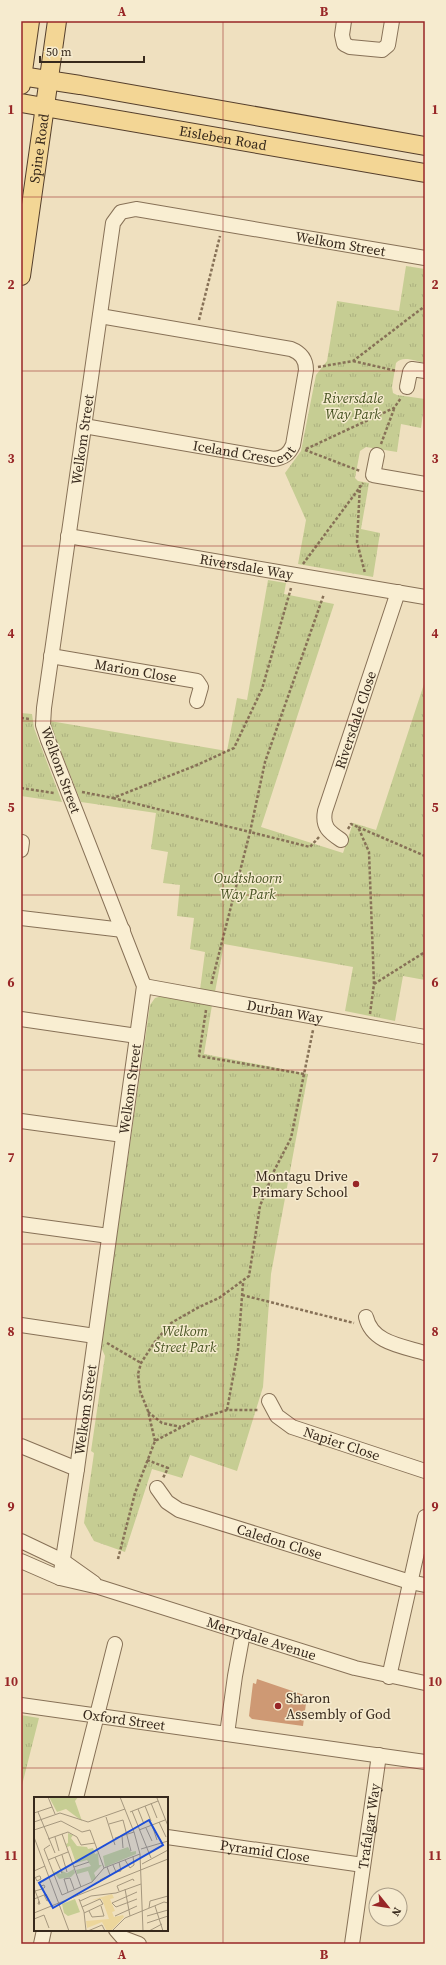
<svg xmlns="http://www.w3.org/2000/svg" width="446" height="1965" font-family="'Source Serif 4',serif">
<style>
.park{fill:url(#park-tufts)}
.building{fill:#ce9974}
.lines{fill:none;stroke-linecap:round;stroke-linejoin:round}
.minor-casing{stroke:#877157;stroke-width:16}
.major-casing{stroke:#553f2c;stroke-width:20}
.path{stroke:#877157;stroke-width:2.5;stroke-dasharray:3 2;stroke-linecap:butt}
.minor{stroke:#f9eed2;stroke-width:14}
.major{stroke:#f3d695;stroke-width:18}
.grid{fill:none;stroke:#982627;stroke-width:1;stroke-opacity:0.55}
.poi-dot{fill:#982627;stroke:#f6ebcf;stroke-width:1.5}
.labels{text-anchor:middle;stroke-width:3;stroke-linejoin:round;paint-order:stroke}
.street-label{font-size:14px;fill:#37291c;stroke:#f6ebcf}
.park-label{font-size:14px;font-style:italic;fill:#475322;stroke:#f6ebcf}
.poi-label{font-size:14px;fill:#37291c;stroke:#f6ebcf;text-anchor:end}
.inset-road{fill:none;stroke:#a5977e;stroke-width:1}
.view{fill:#1d4ed8;fill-opacity:0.15;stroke:#1d4ed8;stroke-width:2}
.inset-edge{fill:none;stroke:#37291c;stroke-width:2}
.neatline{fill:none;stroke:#982627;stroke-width:1.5}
.grid-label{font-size:13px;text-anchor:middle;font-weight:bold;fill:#982627}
</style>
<defs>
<pattern id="park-tufts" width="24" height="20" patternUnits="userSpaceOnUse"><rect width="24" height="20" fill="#c6cd93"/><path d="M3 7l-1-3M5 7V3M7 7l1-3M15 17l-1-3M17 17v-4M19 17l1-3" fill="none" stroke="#abb07e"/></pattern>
</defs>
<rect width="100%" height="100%" fill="#efe0bf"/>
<!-- park -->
<path class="park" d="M406 266 425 269V363C416 361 402 355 396 363L392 387 393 393 397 395 425 399 421 428 401 424 397 452 366 447 360 451 355 478 358 481 369 483 361 529 380 533 373 577 298 564 306 520 285 473 301 451 316 375 327 361 337 301 399 311Z
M268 580 286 583 284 594 334 604 261 827 343 853 353 823 376 830 425 681V980L403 976 395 1021 345 1011 353 967 224 944 215 992 200 990 205 952 190 949 194 918 177 916 180 885 163 883 168 852 151 849 156 813 81 802 50 724V721L227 751 237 698 247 700Z
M21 713 32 714 34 728 62 802 21 796Z
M162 996 212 1005 204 1054 308 1074 271 1274 263 1387 237 1471 190 1455 182 1478 152 1469 125 1552 94 1541 84 1523 94 1453 91 1451 105 1356 101 1347 150 1005 155 998Z
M21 1715 39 1718 21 1789Z"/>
<!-- building -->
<path class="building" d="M257 1679 307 1696 303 1726 252 1719 249 1716 253 1683 256 1684Z"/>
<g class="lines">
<defs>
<g id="minor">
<path d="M344 21 342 35 344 44 350 47 382 50 388 45 392 21"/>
<path d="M407 387 410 372 412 369 425 371"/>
<path id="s1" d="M84 426 274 459C284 458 289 454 293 445L306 370C306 359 301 353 291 349L100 316"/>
<path d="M377 455 373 475 425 484"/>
<path id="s2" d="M68 536 425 597"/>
<path id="s3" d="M51 656 197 681 201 687 197 701"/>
<path id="s4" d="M341 840C329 832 322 827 325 811L398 592"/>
<path d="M21 850 22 842"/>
<path d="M21 918 123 930"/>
<path id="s5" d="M144 986 425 1037"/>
<path d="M21 1019 137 1036"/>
<path d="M21 1121 123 1135"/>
<path d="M21 1224 109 1236"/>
<path d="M366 1317C372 1343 402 1346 425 1353"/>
<path d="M21 1325 95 1336"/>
<path id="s6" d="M269 1401 277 1416 292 1427 425 1471"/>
<path d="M21 1446 77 1469"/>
<path id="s7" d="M157 1488 167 1502 179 1510 410 1582 425 1585"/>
<path d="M21 1541 63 1561 94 1583"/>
<path id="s8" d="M21 1561 60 1578 99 1587 355 1668 425 1683"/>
<path id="s9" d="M60 1578 77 1469 144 986 48 740 43 725 44 708 113 223 121 212 136 209 425 258"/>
<path d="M389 1677 425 1517"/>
<path id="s10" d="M21 1705 425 1762"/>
<path d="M227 1734 235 1676 243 1633"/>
<path d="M76 1798 115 1644"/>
<path id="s11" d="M167 1837 363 1865"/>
<path d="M116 1930 123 1938 139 1944"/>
<path d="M41 1944 44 1930"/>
<path id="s12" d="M352 1944 379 1755"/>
</g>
<g id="major">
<path d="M21 76 80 85 425 146"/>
<path d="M21 85 30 21"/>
<path id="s13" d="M21 103 425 173"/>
<path id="s14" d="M21 276 57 21"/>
</g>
</defs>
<!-- minor casing -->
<use href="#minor" class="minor-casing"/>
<!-- major casing -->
<use href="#major" class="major-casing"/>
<!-- path -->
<path class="path" d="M199 320 220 236
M353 361 397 371
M318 367 353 361 425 306
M381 444 394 409
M306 449 394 408 401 398
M305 450 360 471
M360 485 357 542 365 573
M303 564 363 483
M21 718 30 719
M21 788 54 793
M82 792 113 798 197 765 234 748 262 689 291 588
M113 798 250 832 211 985
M348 829 351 824 358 827
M319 837 310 847 250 832 265 762 324 594
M374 984 425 952
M206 1010 199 1056 304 1074
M370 1014 374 984 369 852 358 827 425 856
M242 1295 354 1323
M107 1343 141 1363
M227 1410 238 1350 243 1283
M148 1412 162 1423 181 1427
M155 1441 148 1411 140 1391 138 1374 141 1363 154 1343 171 1323 199 1307 219 1298 249 1276 260 1206 274 1171 291 1138 313 1030
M147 1460 168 1468 163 1478
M118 1559 135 1493 155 1441 197 1419 227 1410H259"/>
<!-- minor -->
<use href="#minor" class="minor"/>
<!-- major -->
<use href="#major" class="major"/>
</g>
<!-- grid -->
<path class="grid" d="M223 21V1944M21 197H425M21 371H425M21 546H425M21 721H425M21 895H425M21 1070H425M21 1244H425M21 1419H425M21 1594H425M21 1768H425"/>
<!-- markers -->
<g class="poi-dot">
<circle cx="356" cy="1184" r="4"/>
<circle cx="278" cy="1706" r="4"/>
</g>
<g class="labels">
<!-- street labels -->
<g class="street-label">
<text dy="5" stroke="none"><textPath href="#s13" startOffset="205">Eisleben Road</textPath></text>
<text dy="5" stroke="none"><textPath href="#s14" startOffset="129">Spine Road</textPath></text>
<text dy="5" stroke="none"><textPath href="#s9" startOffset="1621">Welkom Street</textPath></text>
<text dy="5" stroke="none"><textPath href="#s9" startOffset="1166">Welkom Street</textPath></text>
<text dy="5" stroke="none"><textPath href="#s1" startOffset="163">Iceland Crescent</textPath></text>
<text dy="5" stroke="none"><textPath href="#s2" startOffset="181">Riversdale Way</textPath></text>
<text dy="5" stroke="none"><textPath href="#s3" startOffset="86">Marion Close</textPath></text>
<text dy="5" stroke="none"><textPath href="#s4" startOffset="132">Riversdale Close</textPath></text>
<text transform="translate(61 770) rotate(70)" y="5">Welkom Street</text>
<text dy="5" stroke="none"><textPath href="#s5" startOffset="143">Durban Way</textPath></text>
<text dy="5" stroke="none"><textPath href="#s9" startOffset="494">Welkom Street</textPath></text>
<text dy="5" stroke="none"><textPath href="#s9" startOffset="170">Welkom Street</textPath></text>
<text dy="5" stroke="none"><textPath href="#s6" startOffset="88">Napier Close</textPath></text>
<text dy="5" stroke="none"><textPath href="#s7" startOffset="137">Caledon Close</textPath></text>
<text dy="5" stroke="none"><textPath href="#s8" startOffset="253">Merrydale Avenue</textPath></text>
<text dy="5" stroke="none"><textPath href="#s10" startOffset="104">Oxford Street</textPath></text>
<text dy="5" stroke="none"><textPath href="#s12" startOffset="119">Trafalgar Way</textPath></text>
<text dy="5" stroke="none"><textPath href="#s11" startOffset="99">Pyramid Close</textPath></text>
</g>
<!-- park labels -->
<g class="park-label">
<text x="353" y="403">Riversdale<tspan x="353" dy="16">Way Park</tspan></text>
<text x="248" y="883">Oudtshoorn<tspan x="248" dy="16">Way Park</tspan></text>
<text x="185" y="1336">Welkom<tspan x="185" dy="16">Street Park</tspan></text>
</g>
<!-- poi labels -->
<g class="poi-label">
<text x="348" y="1181">Montagu Drive<tspan x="348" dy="16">Primary School</tspan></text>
<text x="286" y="1703" text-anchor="start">Sharon<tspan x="286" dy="16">Assembly of God</tspan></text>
</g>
</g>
<!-- overview -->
<g transform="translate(34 1797)">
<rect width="134" height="134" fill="#efe0bf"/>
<path d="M78 97 80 101 76 102 81 114 78 115 80 120 89 118 90 120 77 134H73L68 125 53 131 52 124 75 122 68 102 58 103Z" fill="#ecd69b"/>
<path d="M34 36 39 38 37 41 43 49 53 50 54 52 59 51 61 57 64 56 65 68H68L60 76 62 81 58 85 54 74 43 77 42 73 57 69 53 63 42 66 36 49 33 50 32 47 34 46ZM94 50 97 55 102 54V57L71 70 69 59ZM40 72 41 76 37 80 25 82 19 74 27 77 28 74 33 76Z" fill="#c6cd93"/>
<path d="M15 0H44L41 4 48 24 32 12 23 15ZM41 102 46 115 34 119 30 116 28 107Z" fill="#c6cd93"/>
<path class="inset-road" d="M14 0 21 17M86 0 100 35 106 57 109 134M123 1 134 29M117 6 123 21M111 9 117 24M104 12 110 27M98 14 117 61M4 15 21 56M96 15 124 4M0 16 18 10M72 20 81 48M0 25 26 16 54 25 91 12M125 25 132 40M75 27 89 23 97 54M118 28 123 43M112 31 118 44M0 33 27 24 48 35 56 33 70 71M105 33 131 23M28 37 47 90M88 39 89 51M0 40 35 134M21 40 25 54M81 41 100 35M14 42 34 35 43 40 47 48 61 46M16 48 10 52 28 98 58 85 70 71 106 57M107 52 134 44M28 58 33 75M21 60 28 76M14 63 34 55M91 63 96 71 100 68 99 59M108 67 134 53M79 68 82 75 87 74 85 65M40 70 55 65M0 74 11 69M0 81 5 79H6L7 82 3 84 1 80M66 83 76 78 73 70M0 91 5 104 4 107H6L5 104M91 92 96 119M85 94 83 89 99 82 100 84M0 95 1 94 8 92 10 91 11 90 10 88 7 89 8 92M34 95 30 82 36 81 40 92M103 95 78 106 82 110 103 102M0 102 10 98 12 97 15 103 13 104 10 98M45 102 50 115 52 134M46 104 57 99 82 96 107 87M121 109 129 134M48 110 66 102 69 107 50 116M115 111 116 104 134 99M55 114 58 120 70 119 67 109M0 116 134 62M81 119 103 109M113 119 134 113M0 122 10 118 15 131M113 126 134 119M54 134 68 128 71 134M78 134 91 121 130 105 134 106M115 134 128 127"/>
<path class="view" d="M115 23 129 48 19 111 5 86Z"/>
<rect width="134" height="134" class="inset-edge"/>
</g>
<!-- border -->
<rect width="446" height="1965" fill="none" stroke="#f6ebcf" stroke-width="44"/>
<!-- north arrow -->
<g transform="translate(388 1907) rotate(120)"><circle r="19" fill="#f6ebcf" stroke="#aa9d87"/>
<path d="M0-3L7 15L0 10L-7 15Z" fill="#982627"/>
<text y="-6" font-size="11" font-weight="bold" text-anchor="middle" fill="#37291c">N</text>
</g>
<!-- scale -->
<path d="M40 56v6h104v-6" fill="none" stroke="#37291c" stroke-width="2"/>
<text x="46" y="56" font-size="12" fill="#37291c" stroke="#f6ebcf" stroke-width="3" paint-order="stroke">50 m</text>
<rect x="22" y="22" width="402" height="1921" class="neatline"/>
<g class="grid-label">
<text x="122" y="16">A</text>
<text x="324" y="16">B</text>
<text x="11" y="114">1</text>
<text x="435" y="114">1</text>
<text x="11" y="289">2</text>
<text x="435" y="289">2</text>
<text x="11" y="463">3</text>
<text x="435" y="463">3</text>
<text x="11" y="638">4</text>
<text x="435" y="638">4</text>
<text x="11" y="812">5</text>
<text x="435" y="812">5</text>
<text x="11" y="987">6</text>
<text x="435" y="987">6</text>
<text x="11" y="1162">7</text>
<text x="435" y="1162">7</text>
<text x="11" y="1336">8</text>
<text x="435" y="1336">8</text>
<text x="11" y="1511">9</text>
<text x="435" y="1511">9</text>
<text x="11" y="1686">10</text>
<text x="435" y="1686">10</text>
<text x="11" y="1860">11</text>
<text x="435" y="1860">11</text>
<text x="122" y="1959">A</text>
<text x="324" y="1959">B</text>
</g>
</svg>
